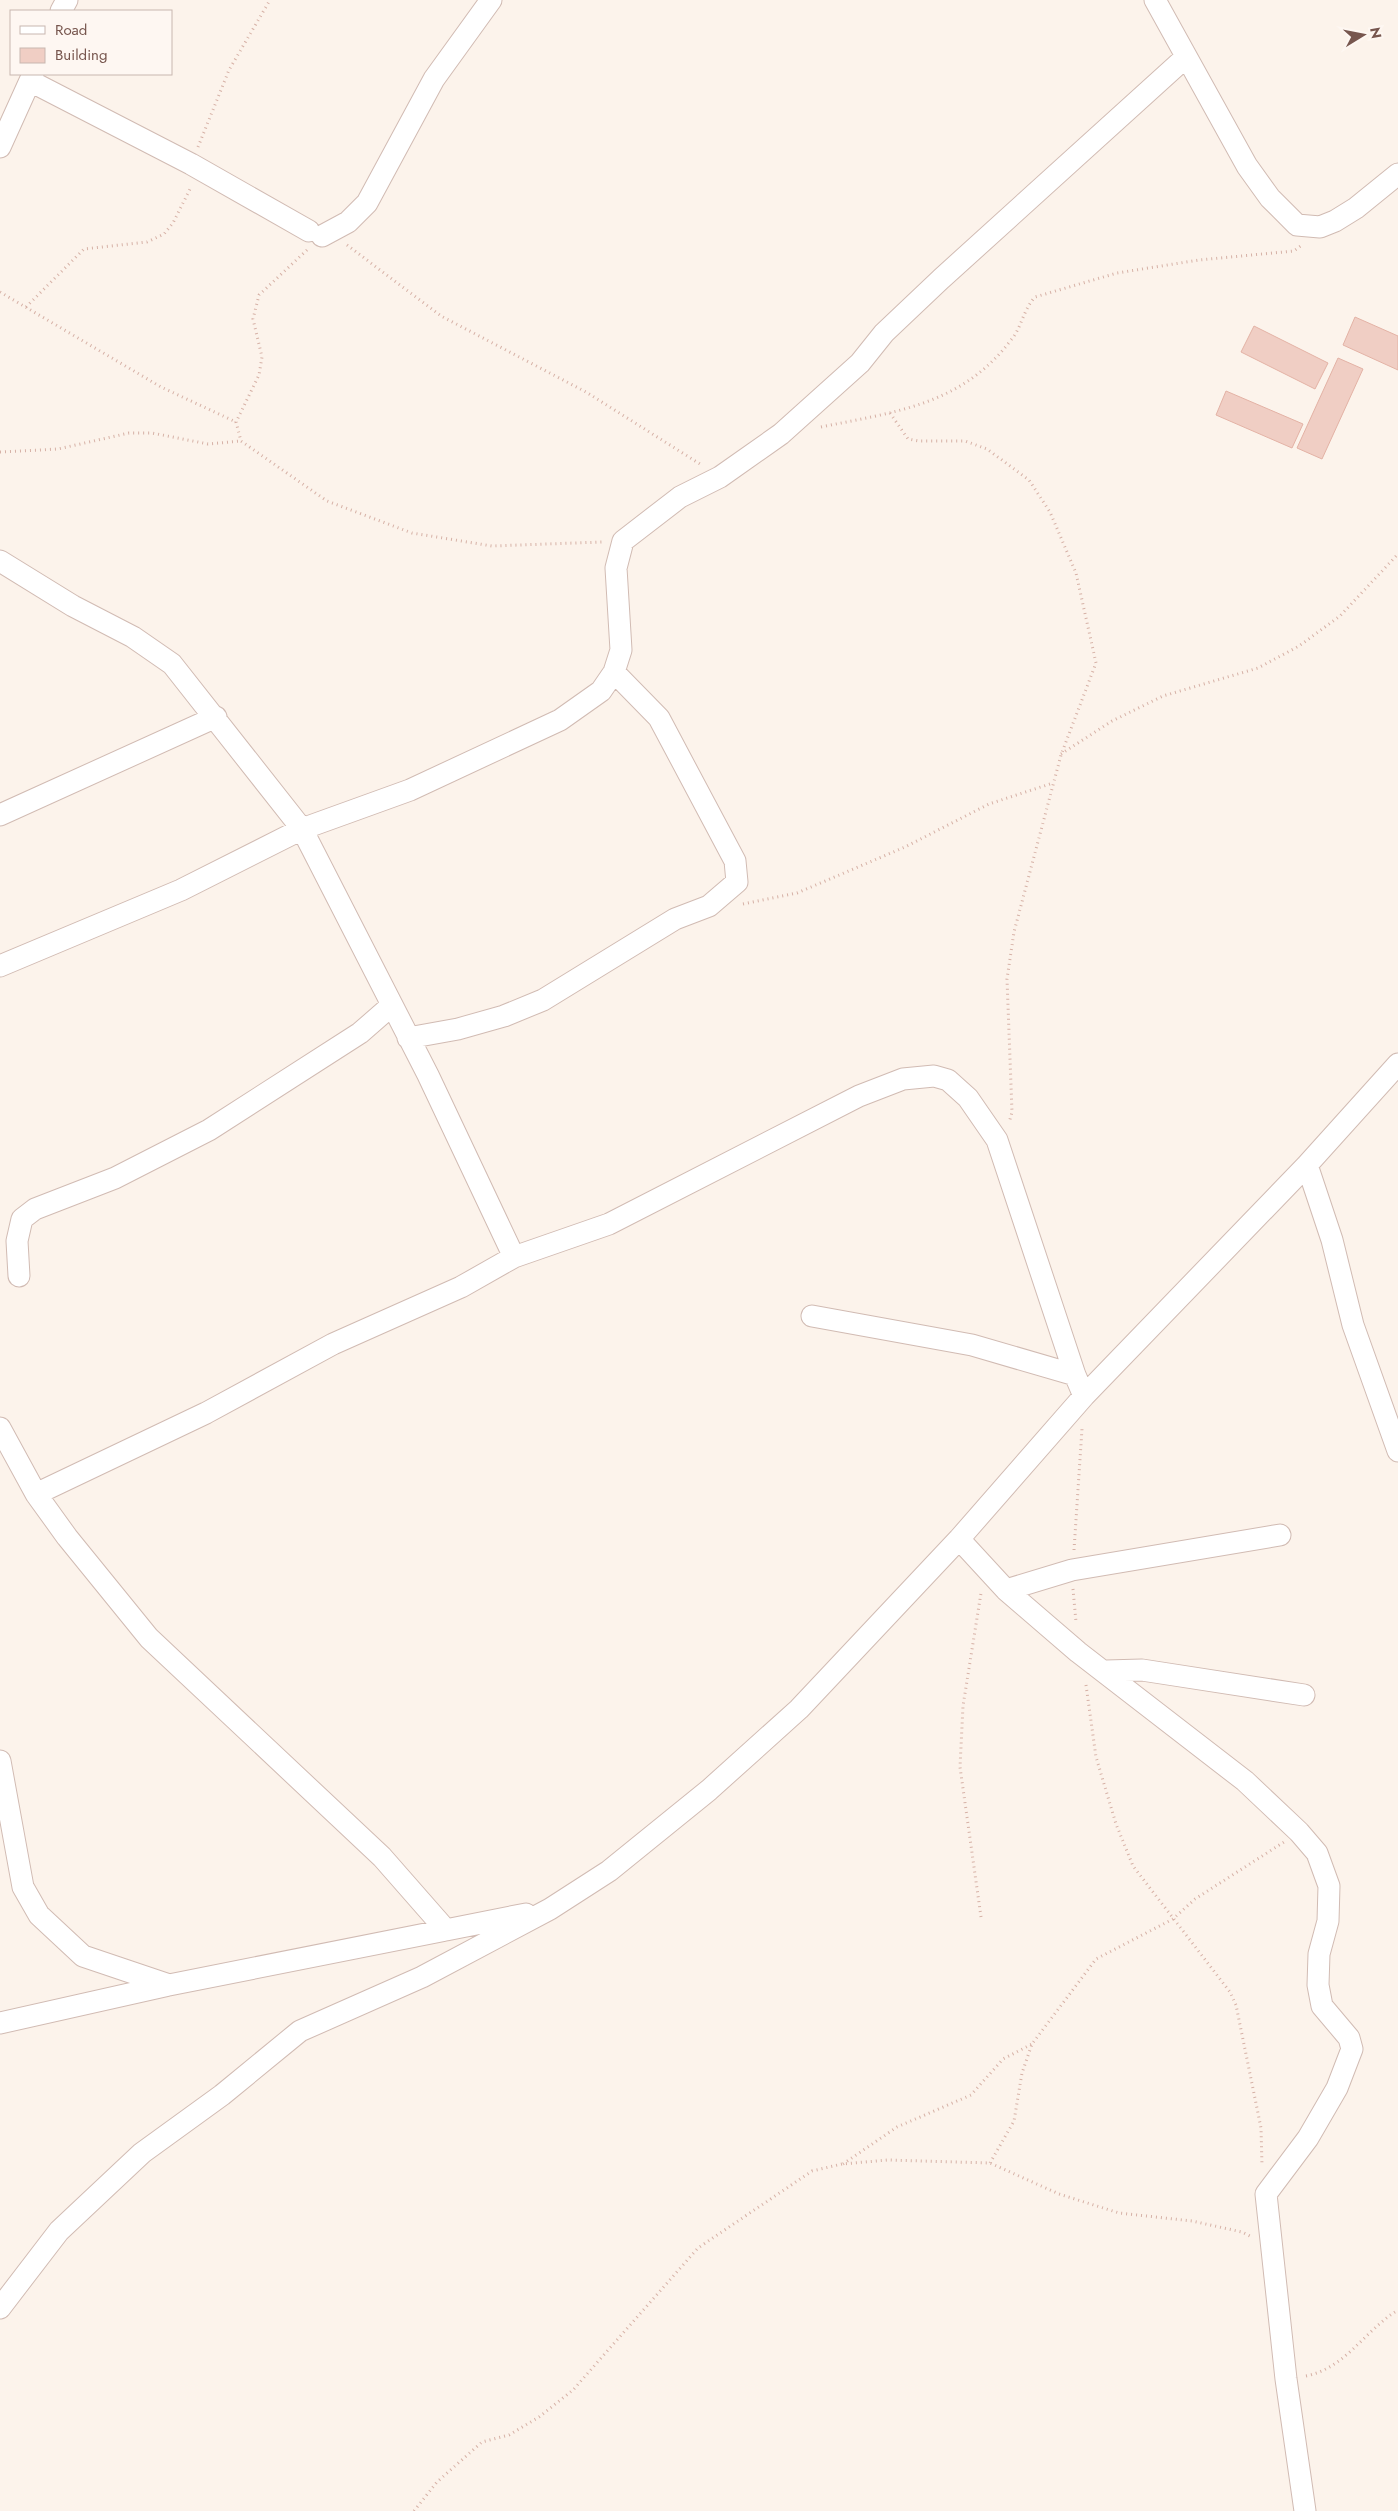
<svg xmlns="http://www.w3.org/2000/svg" width="1398" height="2511" font-family="Jost,sans-serif">
<style>
.building{fill:#f0cec4;stroke:#e3b2a5}
.lines{fill:none;stroke-linecap:round;stroke-linejoin:round}
.minor-casing{stroke:#d1bbb3;stroke-width:23}
.path{stroke:#d6b1a6;stroke-width:3;stroke-dasharray:1 4;stroke-linecap:butt}
.minor{stroke:#fff;stroke-width:21}
</style>
<rect width="100%" height="100%" fill="#fcf3eb"/>
<!-- building -->
<path class="building" d="M1355 317 1398 336V370L1343 345Z
M1254 326 1328 363 1315 389 1241 352Z
M1338 358 1363 369 1322 459 1297 448Z
M1226 391 1303 424 1292 448 1216 415Z"/>
<g class="lines">
<defs>
<path id="minor" d="M1155 0 1247 166 1270 198 1297 225 1320 227 1335 221 1356 208 1398 174
M61 11 67 0
M30 81 191 164 309 231
M0 147 33 74
M322 236 348 222 367 203 434 79 491 0
M0 561 73 606 133 637 172 664 302 829 428 1075 514 1257
M0 815 216 717
M0 966 181 890 302 829 410 790 560 720 601 691 614 672 621 650 616 568 623 541 680 497 720 477 781 434 860 363 884 333 941 279 1186 57
M408 1038 458 1029 504 1016 543 1000 675 919 709 906 737 882 735 861 659 718 614 672
M1307 1165 1332 1240 1353 1325 1398 1451
M19 1276 17 1241 22 1219 35 1209 115 1178 209 1130 360 1033 391 1006
M812 1316 972 1345 1075 1375
M0 1428 36 1494 67 1537 149 1638 382 1857 446 1930
M36 1494 206 1413 333 1344 461 1287 514 1257 609 1224 859 1096 903 1079 934 1076 948 1080 968 1098 997 1140 1075 1375 1084 1396
M959 1539 1006 1590 1078 1652 1245 1781 1299 1832 1317 1853 1329 1886 1328 1921 1319 1954 1318 1985 1322 2006 1349 2038 1352 2049 1337 2088 1308 2138 1266 2194 1286 2379 1305 2511
M1006 1590 1072 1570 1280 1535
M1106 1671 1142 1670 1304 1695
M0 1761 23 1887 39 1915 83 1956 169 1985
M0 2023 169 1985 526 1914
M0 2308 59 2231 142 2153 222 2095 300 2031 422 1977 550 1909 609 1871 709 1790 799 1709 959 1539 1084 1396 1307 1165 1398 1064"/>
</defs>
<!-- minor casing -->
<use href="#minor" class="minor-casing"/>
<!-- path -->
<path class="path" d="M198 147 229 70 270 0
M347 245 441 316 586 392 700 464
M307 250 259 295 253 319 262 357 259 375 236 422 241 441 327 501 412 533 492 546 602 542
M0 292 161 387 236 422
M26 307 84 249 147 242 164 234 173 223 191 187
M890 413 908 439 919 441H965L987 449 1029 480 1050 512 1076 573 1096 663 1061 755 1014 932 1007 979 1012 1112 1009 1123
M821 427C895 412 962 405 1011 340 1022 327 1023 310 1035 297L1117 273 1199 260 1294 251 1302 245
M0 452 58 449 129 433H152L208 444 241 441
M1061 754 1112 721 1163 696 1258 668 1299 646 1340 616 1398 554
M743 904 797 893 905 847 989 804 1053 783
M1074 1550 1082 1429
M1073 1589 1076 1622
M1086 1685 1096 1757 1116 1824 1133 1866 1230 1992 1236 2005 1261 2128 1262 2165
M981 1917 960 1767 963 1706 981 1593
M990 2163 1014 2121 1022 2073 1032 2044 1096 1959 1173 1919 1195 1899 1284 1842
M843 2164 897 2127 971 2095 1003 2059 1032 2044
M1306 2376C1346 2368 1365 2330 1398 2310
M414 2511 437 2482 482 2442 509 2435 539 2417 573 2390 698 2248 812 2171 842 2164 888 2160 990 2163 1059 2194 1119 2213 1192 2221 1242 2232 1250 2236"/>
<!-- minor -->
<use href="#minor" class="minor"/>
</g>
<!-- legend -->
<rect x="10" y="10" width="162" height="65" fill="#fef7f2" stroke="#c8b7b0"/>
<rect x="20" y="26" width="25" height="8" fill="#ffffff" stroke="#c8b7b0"/>
<text x="55" y="35" font-size="15" fill="#77564e">Road</text>
<rect x="20" y="48" width="25" height="15" fill="#f0cec4" stroke="#c8b7b0"/>
<text x="55" y="60" font-size="15" fill="#77564e">Building</text>
<!-- north arrow -->
<g transform="translate(1363 35) rotate(80)" stroke="#fef7f2" stroke-width="4" paint-order="stroke">
<path d="M0-4L9 19L0 12L-9 19Z" fill="#77564e"/>
<text y="-8" font-size="14" font-weight="bold" text-anchor="middle" fill="#77564e">N</text>
</g>
</svg>
